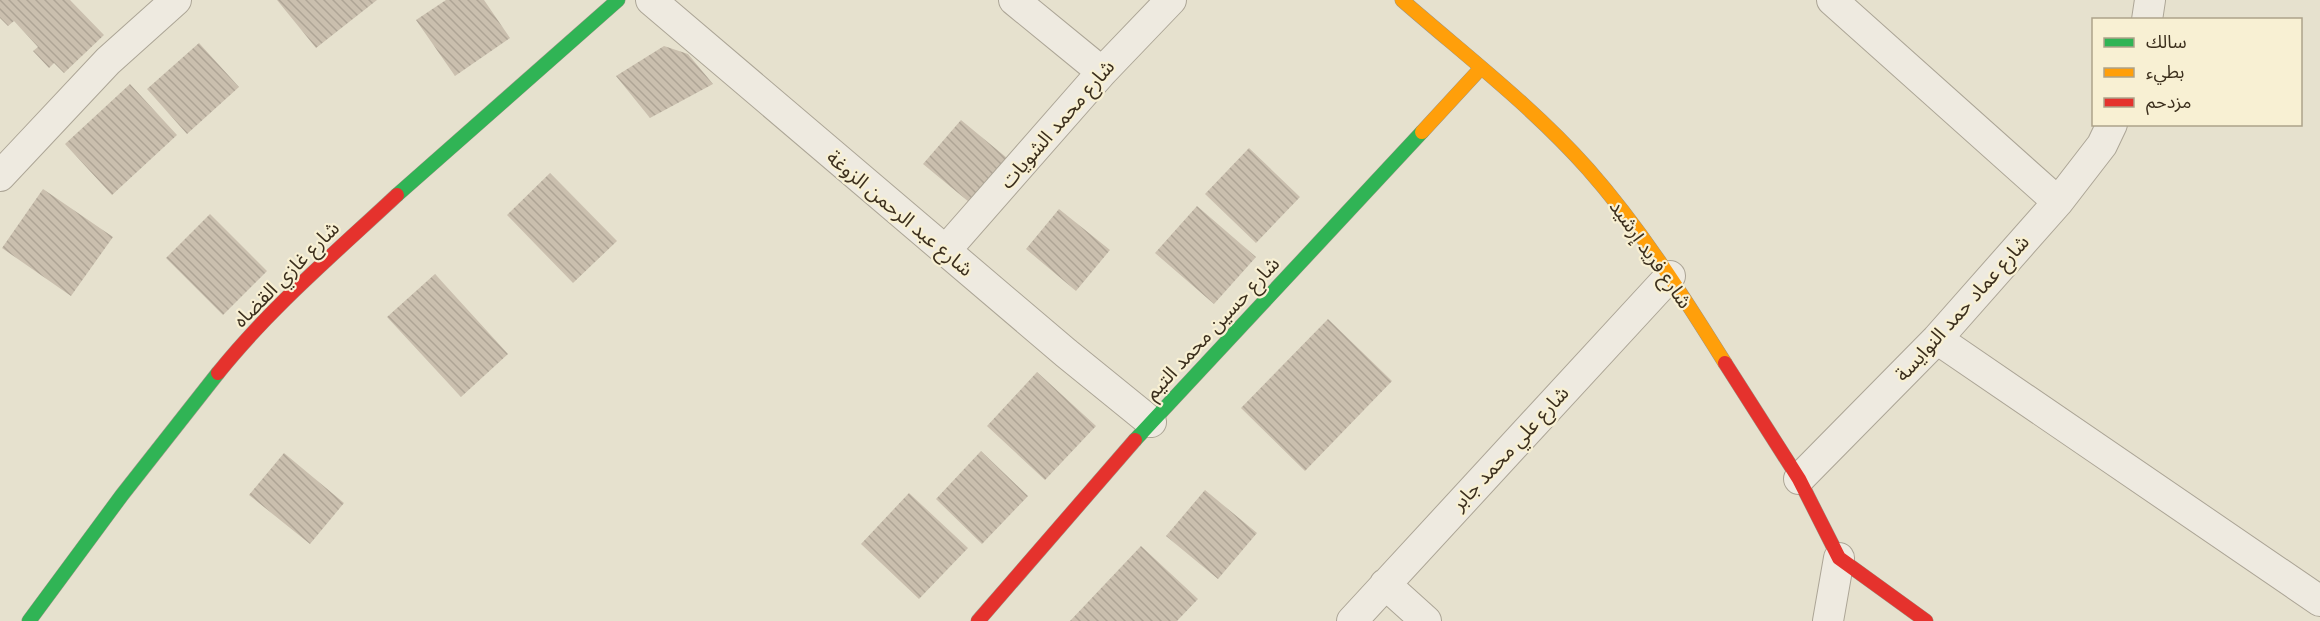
<svg xmlns="http://www.w3.org/2000/svg" width="2320" height="621" font-family="Spectral,'Noto Sans Arabic',serif">
<style>
.building{fill:url(#building-back-hatch)}
.lines{fill:none;stroke-linecap:round;stroke-linejoin:round}
.street-casing{stroke:#aca596;stroke-width:32}
.fast-casing{stroke:#9b9586;stroke-width:15}
.slow-casing{stroke:#9b9586;stroke-width:15}
.jam-casing{stroke:#9b9586;stroke-width:15}
.street{stroke:#eeeae0;stroke-width:30}
.fast{stroke:#30b455;stroke-width:14}
.slow{stroke:#ff9f0a;stroke-width:14}
.jam{stroke:#e5322d;stroke-width:14}
.labels{text-anchor:middle;stroke-width:4.5;stroke-linejoin:round;paint-order:stroke}
.street-label{font-size:20px;fill:#3c2f1d;stroke:#f8f0d3}
</style>
<defs>
<pattern id="building-back-hatch" width="6" height="6" patternUnits="userSpaceOnUse" patternTransform="scale(1.5)"><rect width="6" height="6" fill="#cabfae"/><path d="M-1 5l2 2M0 0l6 6M5-1l2 2" fill="none" stroke="#aea495"/></pattern>
</defs>
<rect width="100%" height="100%" fill="#e6e1ce"/>
<!-- building -->
<path class="building" d="M0 0H70L104 35 64 73 54 63 49 68 33 51 38 47 14 21 8 26 0 18Z
M277 0H377L316 48Z
M446 0H484L510 38 455 76 416 20Z
M199 43 239 87 187 134 147 89Z
M664 46 688 54 713 84 650 118 616 76Z
M130 84 177 135 112 195 65 144Z
M961 120 1007 158 969 202 923 164Z
M1249 148 1300 197 1256 243 1205 194Z
M550 173 617 241 573 283 507 215Z
M43 189 113 237 71 296 2 248Z
M1197 206 1256 257 1214 304 1155 253Z
M1059 209 1110 250 1076 291 1026 249Z
M210 214 267 271 223 315 166 258Z
M435 274 508 354 461 397 387 317Z
M1328 319 1392 381 1305 471 1241 408Z
M1037 372 1096 426 1045 480 987 426Z
M981 451 1028 496 982 544 936 499Z
M284 453 344 503 310 544 249 495Z
M1205 490 1257 533 1218 579 1166 536Z
M909 493 968 548 919 599 861 544Z
M1141 546 1198 599 1177 621H1070Z"/>
<g class="lines">
<defs>
<path id="street" d="M651 0 1066 353 1151 422
M1014 0 1102 72
M1832 0 2058 202
M2147 20 2150 0
M0 176 108 61 176 0
M945 251 1102 72 1171 0
M1937 339 2320 601
M1799 479 1937 339 2058 202 2102 145 2112 124
M1385 584 1426 621
M1352 621 1670 276
M1828 621 1839 558"/>
<path id="fast" d="M397 195 618 0
M1135 440 1422 132
M29 621 122 495 218 373"/>
<path id="slow" d="M1402 0C1465 55 1533 107 1588 169 1641 229 1683 296 1725 363
M1422 132 1481 68"/>
<path id="jam" d="M1725 363 1799 479 1839 558 1926 621
M218 373C270 308 336 252 397 195
M978 621 1135 440"/>
</defs>
<!-- street casing -->
<use href="#street" class="street-casing"/>
<!-- fast casing -->
<use href="#fast" class="fast-casing"/>
<!-- slow casing -->
<use href="#slow" class="slow-casing"/>
<!-- jam casing -->
<use href="#jam" class="jam-casing"/>
<!-- street -->
<use href="#street" class="street"/>
<!-- fast -->
<use href="#fast" class="fast"/>
<!-- slow -->
<use href="#slow" class="slow"/>
<!-- jam -->
<use href="#jam" class="jam"/>
</g>
<g class="labels">
<!-- street labels -->
<g class="street-label">
<text transform="translate(1057 124) rotate(-49)" y="7">شارع محمد الشويات</text>
<text transform="translate(900 213) rotate(40)" y="7">شارع عبد الرحمن الزوغة</text>
<text transform="translate(1651 254) rotate(55)" y="7">شارع فريد إرشيد</text>
<text transform="translate(286 274) rotate(-45)" y="7">شارع غازي القضاه</text>
<text transform="translate(1962 308) rotate(-48)" y="7">شارع عماد حمد النوايسة</text>
<text transform="translate(1212 328) rotate(-47)" y="7">شارع حسين محمد التيم</text>
<text transform="translate(1510 448) rotate(-47)" y="7">شارع علي محمد جابر</text>
</g>
</g>
<!-- legend -->
<rect x="2092" y="18" width="210" height="108" fill="#f8f0d3" stroke="#ada38a" stroke-width="1.5"/>
<rect x="2104" y="38" width="30" height="9" fill="#30b455" stroke="#ada38a" stroke-width="1.5"/>
<text x="2146" y="48" font-size="18" fill="#3c2f1d">سالك</text>
<rect x="2104" y="68" width="30" height="9" fill="#ff9f0a" stroke="#ada38a" stroke-width="1.5"/>
<text x="2146" y="78" font-size="18" fill="#3c2f1d">بطيء</text>
<rect x="2104" y="98" width="30" height="9" fill="#e5322d" stroke="#ada38a" stroke-width="1.5"/>
<text x="2146" y="108" font-size="18" fill="#3c2f1d">مزدحم</text>
</svg>
